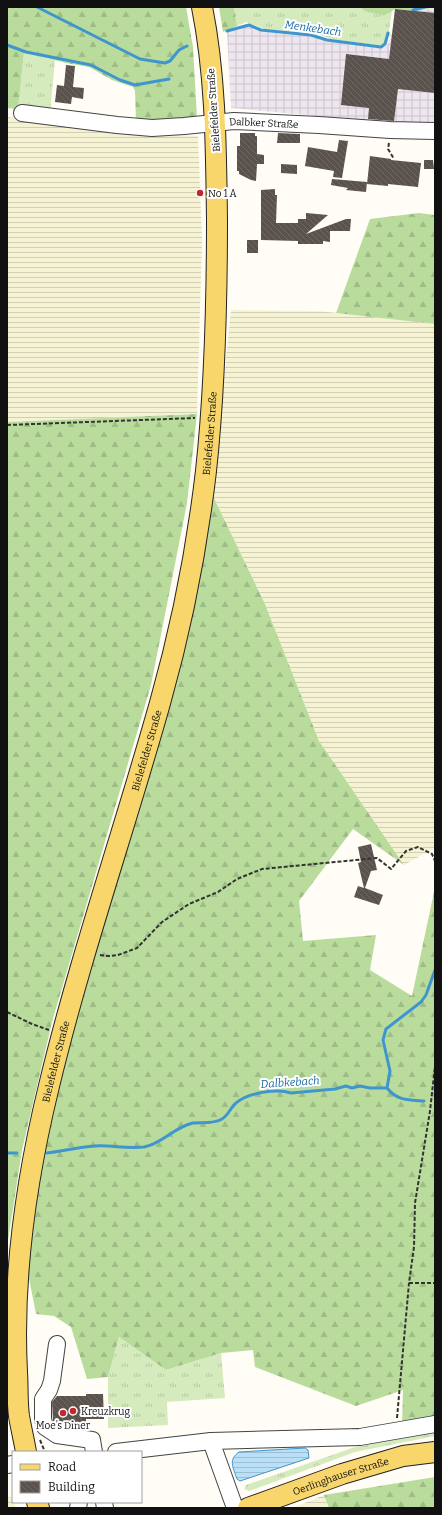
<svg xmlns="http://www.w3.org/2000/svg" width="442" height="1515" font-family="Bitter,serif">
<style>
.industrial{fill:url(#industrial-grid)}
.farmland{fill:url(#farmland-rules)}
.grass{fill:url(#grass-tufts)}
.forest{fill:url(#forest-firs)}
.water{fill:url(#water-rules);stroke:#3f96cf}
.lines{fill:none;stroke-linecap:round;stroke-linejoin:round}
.stream{stroke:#3f96cf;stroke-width:3}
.building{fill:url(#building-back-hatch)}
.minor-casing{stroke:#444;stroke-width:18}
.major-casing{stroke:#222;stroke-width:22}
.path{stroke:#333;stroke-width:2;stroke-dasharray:4 2;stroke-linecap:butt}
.minor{stroke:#fff;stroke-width:16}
.major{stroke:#f9d66b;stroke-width:20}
.poi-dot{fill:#c4262e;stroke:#fff;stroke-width:1.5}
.labels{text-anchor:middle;stroke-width:4;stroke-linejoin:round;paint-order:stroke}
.street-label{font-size:10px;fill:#111;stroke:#fff}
.poi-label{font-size:10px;fill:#111;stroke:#fff;text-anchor:start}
.water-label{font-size:11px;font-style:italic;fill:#1768a6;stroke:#fff}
</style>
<defs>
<pattern id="industrial-grid" width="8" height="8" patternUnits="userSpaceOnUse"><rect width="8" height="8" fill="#eee6ef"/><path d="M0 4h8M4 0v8" fill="none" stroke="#cbc4cc"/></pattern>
<pattern id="farmland-rules" width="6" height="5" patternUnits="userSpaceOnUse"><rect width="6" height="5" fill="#f6f3d4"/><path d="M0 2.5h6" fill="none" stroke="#d2cfb5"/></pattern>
<pattern id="grass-tufts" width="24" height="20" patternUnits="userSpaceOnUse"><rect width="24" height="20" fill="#d5ebbd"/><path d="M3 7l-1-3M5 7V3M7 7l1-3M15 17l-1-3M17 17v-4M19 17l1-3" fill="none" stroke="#b6c8a1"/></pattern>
<pattern id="forest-firs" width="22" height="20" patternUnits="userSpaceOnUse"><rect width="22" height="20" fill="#b9dc9c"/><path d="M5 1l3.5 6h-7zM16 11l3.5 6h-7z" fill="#9ebc85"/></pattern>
<pattern id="water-rules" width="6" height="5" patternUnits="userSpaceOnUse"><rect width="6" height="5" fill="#b9e0f7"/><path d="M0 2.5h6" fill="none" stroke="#9ebfd3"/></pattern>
<pattern id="building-back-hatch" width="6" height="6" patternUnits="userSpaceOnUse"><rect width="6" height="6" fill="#5a524d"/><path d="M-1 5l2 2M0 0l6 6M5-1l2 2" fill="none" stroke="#6d6662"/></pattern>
</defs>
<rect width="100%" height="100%" fill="#fffdf5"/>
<!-- industrial -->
<path class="industrial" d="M435 7V126H424L231 108 227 32 246 24 264 30 314 35 330 40 384 47 388 44 393 31 395 9 417 11Z"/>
<!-- farmland -->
<path class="farmland" d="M7 117 157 134 198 136 202 240 197 414 7 422Z
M231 310 319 311 435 324V848L404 865 319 741 265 604 212 494Z
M324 1495 329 1508H292Z
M7 1497 13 1498V1502H14L16 1508H7Z"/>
<!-- grass -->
<path class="grass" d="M234 7H360L364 11 384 16 392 11 389 31 391 35 388 38 387 44 384 46 331 39 314 33 265 29 246 22 237 26Z
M24 52 55 60 50 112 18 109Z
M119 1337 166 1370 221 1353 225 1398 167 1402 168 1425 108 1428V1377Z
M435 1432V1436L355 1452 249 1491 244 1489 246 1485 355 1447Z"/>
<!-- forest -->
<path class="forest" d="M7 7H186L193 47 197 118 136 121 135 91 133 87 112 80 89 67 66 63 24 52 18 109 7 108Z
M219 7H234L237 26 223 32Z
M360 7H435L417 11 395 9 384 16 364 11Z
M419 213 435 215V324L336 313 370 219Z
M197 414 187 503 151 685 52 1022 22 1150 7 1247V422Z
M212 494 265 604 319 741 404 865 353 829 299 901 303 941 376 935 370 970 412 996 435 887V1420L402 1426 403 1390 356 1406 255 1367 253 1350 221 1353 166 1370 119 1337 108 1377 87 1379 71 1327 54 1316 36 1314 27 1268 36 1163Z
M435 1477V1508H329L324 1495Z"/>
<!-- water -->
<path class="water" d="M305 1448 308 1450 309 1458 240 1481 237 1479C233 1467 228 1460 239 1452Z"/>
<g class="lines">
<!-- stream -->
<path class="stream" d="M37 7 140 59 165 63 170 61 179 50 187 46
M413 10 425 7
M227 31 249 25 261 30 311 35 327 40 381 47 385 44 388 33
M7 45 26 52 91 65 120 80 135 85 169 79
M387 1088 390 1071 383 1040 386 1029 421 1002 426 995 435 970
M7 1153H17
M47 1153C63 1151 79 1147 95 1146 111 1145 127 1149 144 1147 162 1144 174 1127 193 1123 201 1122 212 1124 220 1120 228 1117 230 1108 236 1103 247 1093 277 1088 291 1093L335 1089 346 1086 352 1088 360 1086 370 1088H387C397 1101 409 1100 424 1101"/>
</g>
<!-- building -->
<path class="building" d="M395 9 435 13V93L398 89 394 121 368 119 369 108 341 105 346 54 389 59Z
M66 65 75 66 73 87 84 88 83 99 72 97 71 104 55 102 57 85 64 86Z
M240 133H255V136H257V154L264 155V164H257L256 181 251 180 239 174V171H237V146H240Z
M278 133 300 134V143H277Z
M339 140 348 141 342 178 333 177 334 171 305 166 308 147 337 152Z
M370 156 391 159V160L421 163 418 187 388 184V186L367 184Z
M424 160H433L434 169H424Z
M281 164 297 165V174L281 173Z
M332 179 367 182 366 192 346 190 348 188 331 185Z
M275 189V195H277L276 223H298V219H306V213L328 215 306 234 346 219H351L350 231H330V242L323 241V244H298V241L261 240V190Z
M247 240H258V253H247Z
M371 844 377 870 371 871 365 888 383 895 379 905 354 897 358 886 364 888 358 863 361 862 358 847Z
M86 1394H103L104 1419H86V1424H58L53 1421 52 1402 57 1396H86Z"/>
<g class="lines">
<defs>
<g id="minor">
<path id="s1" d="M22 113 117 125 152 128 184 126 234 121 319 125 390 130 435 131"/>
<path d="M57 1344 52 1381 49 1390 43 1399V1419L45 1427 57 1435 92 1440 94 1452"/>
<path d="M211 1441 235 1508"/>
<path d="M116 1452 211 1441 360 1437 435 1424"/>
<path d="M7 1465 13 1464"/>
<path d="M104 1502 105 1508"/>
<path d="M78 1508 79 1502"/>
</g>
<g id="major">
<path id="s2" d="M26 1452C24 1440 21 1428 19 1416 17 1401 18 1386 17 1372 12 1275 26 1180 49 1086 80 957 124 831 160 703 181 629 197 548 206 471 215 388 217 304 217 220 216 149 216 77 202 7"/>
<path d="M37 1502 39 1508"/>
<path id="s3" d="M248 1508 342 1474 403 1456 435 1452"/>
</g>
</defs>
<!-- minor casing -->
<use href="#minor" class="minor-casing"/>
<!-- major casing -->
<use href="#major" class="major-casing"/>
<!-- path -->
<path class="path" d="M389 143 388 149 394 159
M7 425 195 418
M100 955 109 956 118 955 137 948 162 922 189 904 218 892 237 879 262 869 377 858 391 869 406 851 418 847 432 854 435 861
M7 1012 32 1024 49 1030
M409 1283H435
M397 1418 409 1283 414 1247 415 1203 430 1111 435 1066
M40 1440 45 1452"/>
<!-- minor -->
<use href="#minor" class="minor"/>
<!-- major -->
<use href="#major" class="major"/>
</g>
<!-- markers -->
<g class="poi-dot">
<circle cx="200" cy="193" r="4"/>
<circle cx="73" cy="1411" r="4"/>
<circle cx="63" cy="1413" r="4"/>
</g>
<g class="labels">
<!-- street labels -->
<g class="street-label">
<text transform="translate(213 110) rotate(-94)" y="4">Bielefelder Straße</text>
<text dy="4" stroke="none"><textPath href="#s1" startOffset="243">Dalbker Straße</textPath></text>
<text dy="4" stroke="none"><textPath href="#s2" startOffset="1043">Bielefelder Straße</textPath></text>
<text dy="4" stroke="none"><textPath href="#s2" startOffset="719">Bielefelder Straße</textPath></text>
<text dy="4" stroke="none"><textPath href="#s2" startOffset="395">Bielefelder Straße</textPath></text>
<text dy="4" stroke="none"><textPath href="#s3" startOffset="98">Oerlinghauser Straße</textPath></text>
</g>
<!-- poi labels -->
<g class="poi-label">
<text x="208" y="197">No 1 A</text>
<text x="81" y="1415">Kreuzkrug</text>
<text x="63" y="1429" text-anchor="middle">Moe’s Diner</text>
</g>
<!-- water labels -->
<g class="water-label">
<text transform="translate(313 28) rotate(8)" y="4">Menkebach</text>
<text transform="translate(290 1082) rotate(-4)" y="4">Dalbkebach</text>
</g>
</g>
<!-- border -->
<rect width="442" height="1515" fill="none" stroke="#111111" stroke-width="16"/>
<!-- legend -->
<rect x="12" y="1451" width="130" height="52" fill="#ffffff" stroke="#a0a0a0"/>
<rect x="20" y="1464" width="20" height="6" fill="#f9d66b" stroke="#a0a0a0"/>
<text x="48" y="1471" font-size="12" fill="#111111">Road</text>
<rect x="20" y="1481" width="20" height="12" fill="url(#building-back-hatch)" stroke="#a0a0a0"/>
<text x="48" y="1491" font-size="12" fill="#111111">Building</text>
</svg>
